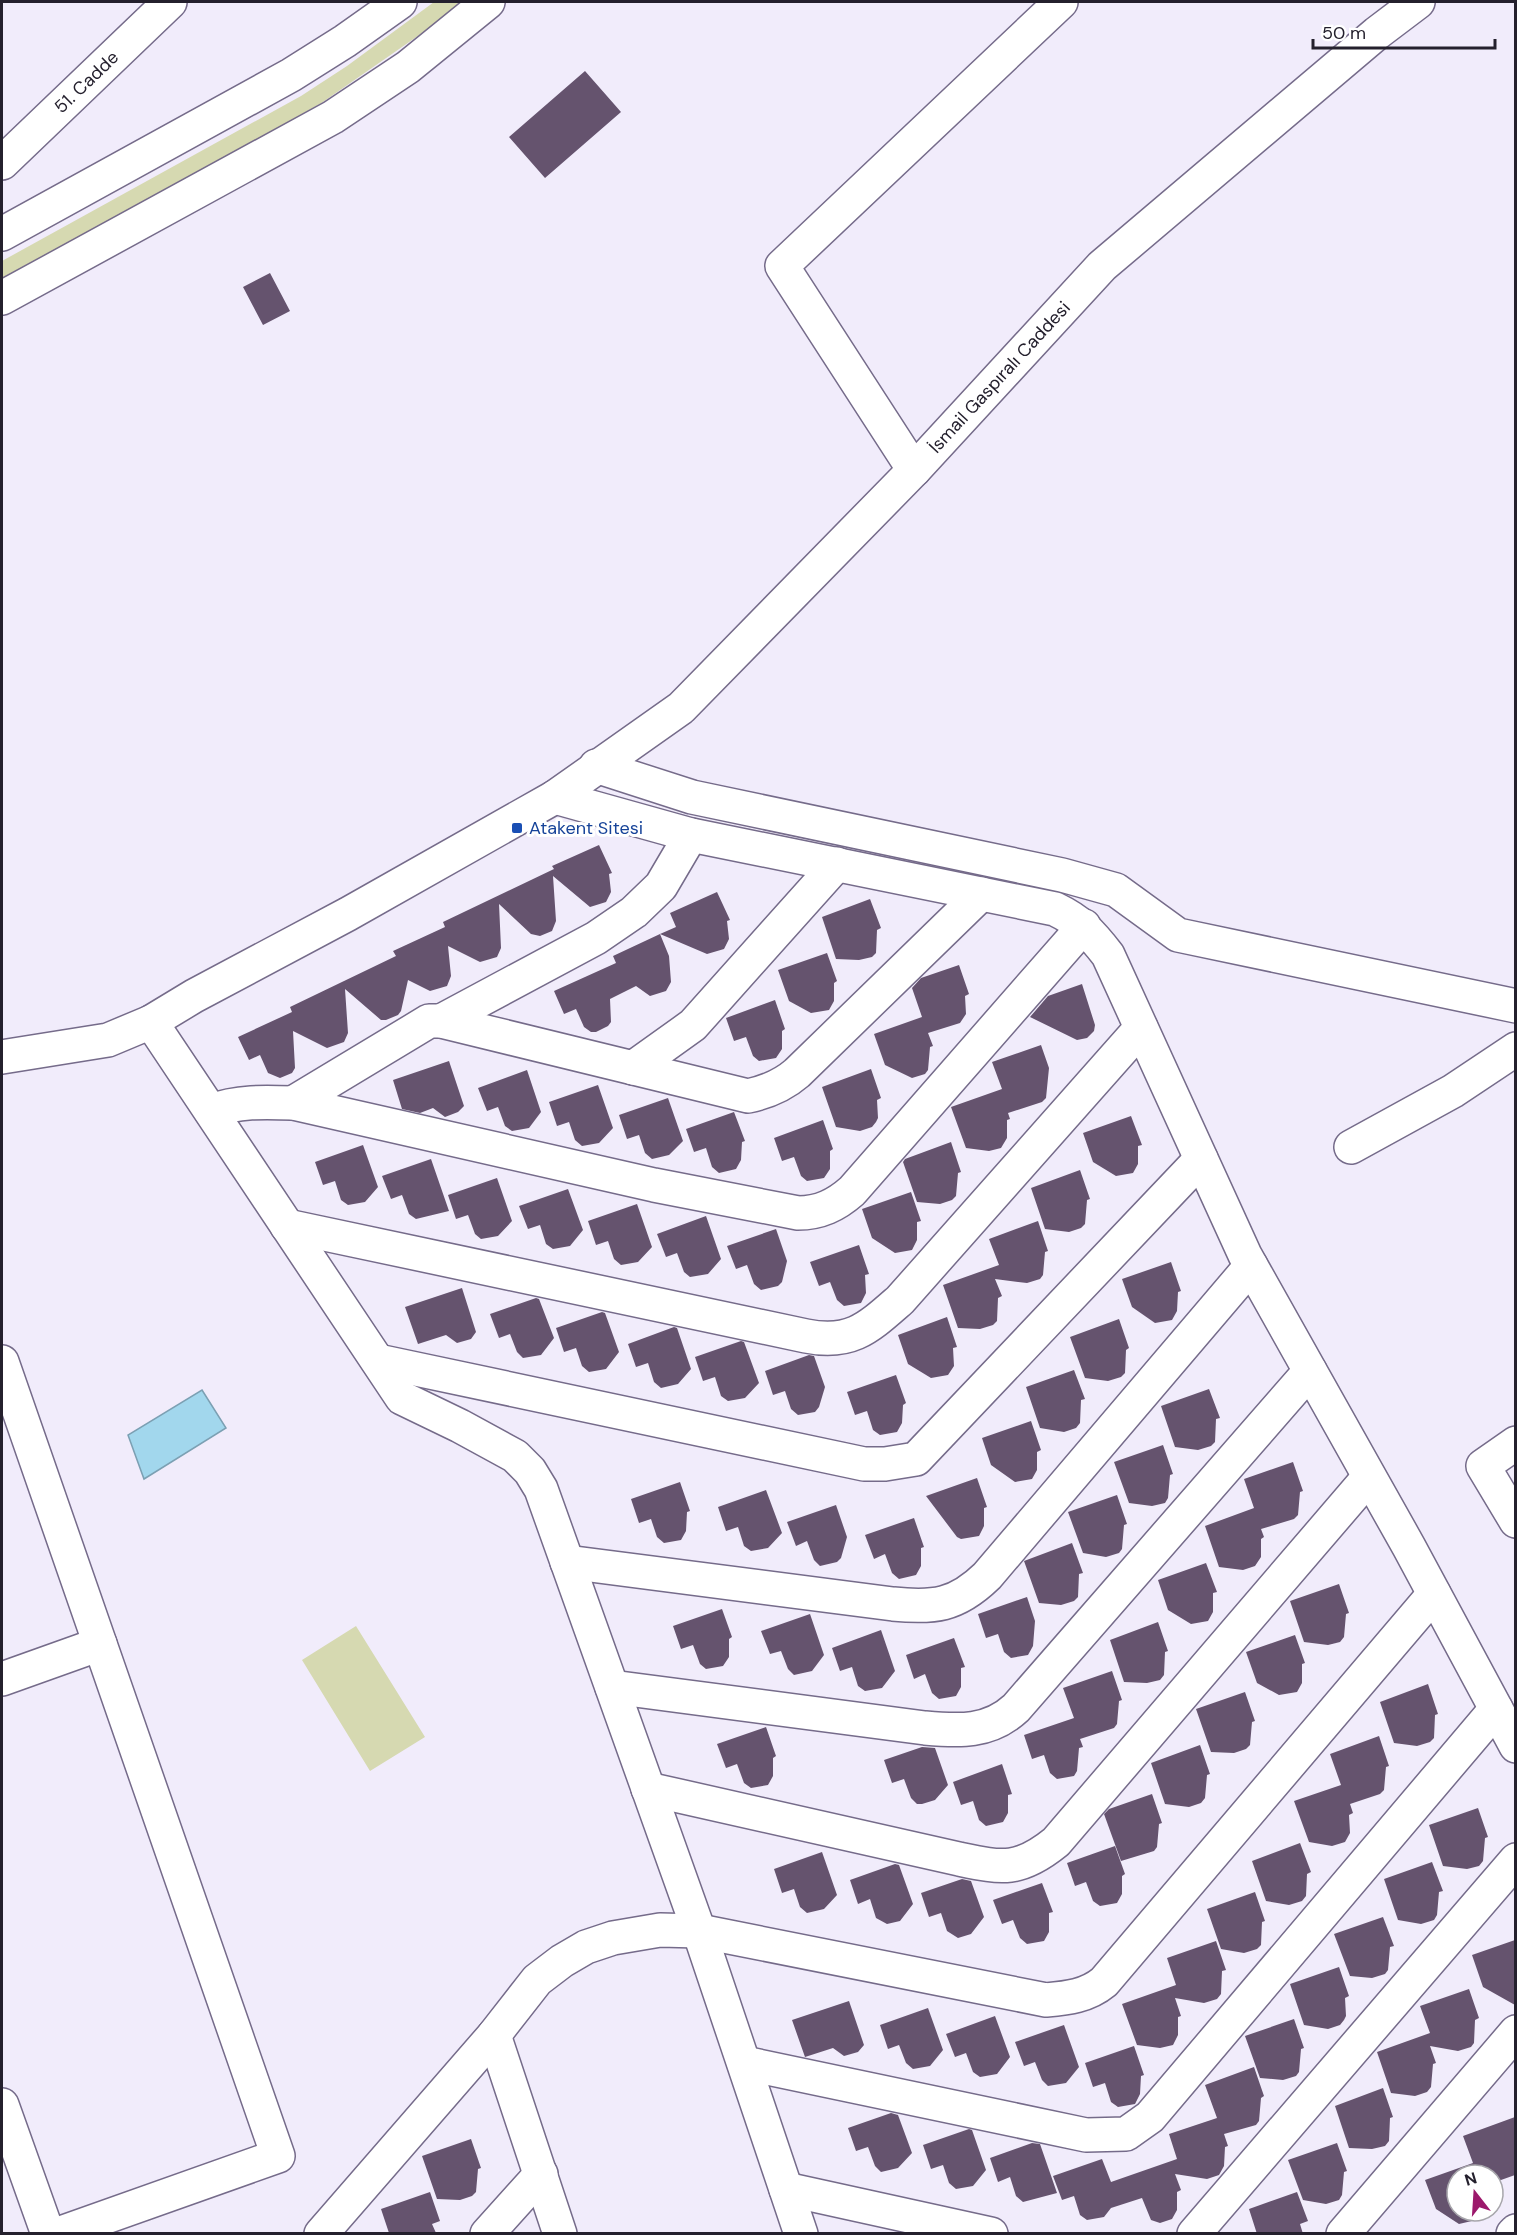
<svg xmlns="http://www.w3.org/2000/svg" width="1517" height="2235" font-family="'DM Sans',sans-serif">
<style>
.green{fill:#d6d9b1}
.water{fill:#a2d7ed;stroke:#7ca0b3;stroke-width:1.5}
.building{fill:#65536e}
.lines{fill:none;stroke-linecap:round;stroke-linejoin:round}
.minor-casing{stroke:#756b8a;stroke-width:36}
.major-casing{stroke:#756b8a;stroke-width:36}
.minor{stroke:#fff;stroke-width:33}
.major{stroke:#fff;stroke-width:33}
.transit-dot{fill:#1a4fb4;stroke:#fff;stroke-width:2}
.labels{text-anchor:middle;stroke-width:6;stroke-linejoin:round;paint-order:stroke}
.street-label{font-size:18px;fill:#24202d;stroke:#fff}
.transit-label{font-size:18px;fill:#164399;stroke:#fff;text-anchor:start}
</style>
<rect width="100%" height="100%" fill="#f1ecfb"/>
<!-- green -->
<path class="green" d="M434 2H463L448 15 320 104 2 282V261L301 96 347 66Z
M356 1626 425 1737 370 1771 302 1660Z"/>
<!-- water -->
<path class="water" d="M202 1390 226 1428 144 1479 128 1435Z"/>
<!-- building -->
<path class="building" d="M585 71 621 112 545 178 509 137Z
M270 273 290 311 263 325 243 287Z
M599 845 612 873 609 874 611 892 606 902 590 907 553 876 556 921 552 931 540 936 531 934 499 904 501 948 497 957 480 962 448 946 451 976 447 986 430 991 408 980 401 1011 398 1015 386 1020H381L345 989 348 1033 344 1042 327 1048 293 1031 295 1068 292 1073 280 1078 268 1073 260 1055 249 1060 238 1037 292 1012 290 1007 396 956 393 951 445 927 443 922 554 869 552 866Z
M717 892 730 920 727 921 729 939 724 949 707 954 660 934 676 927 670 913Z
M870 899 881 928 877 930 876 953 872 957 859 960 836 959 822 917Z
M660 934 669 956 671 982 666 991 650 996 636 986 610 999 611 1022 608 1026 596 1032H591L584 1027 576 1009 564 1014 554 991 616 963 613 956Z
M827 953 837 981 834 983V1001L829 1010 811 1013 789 1001 778 970Z
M959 965 969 994 965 996 966 1014 960 1023 928 1033 933 1046 930 1047 928 1070 925 1074 912 1078 885 1065 874 1034 922 1017 912 988 921 978Z
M1082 984 1095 1025 1094 1031 1087 1038 1077 1040 1030 1017 1048 996Z
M775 1000 785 1029 782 1031V1049L776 1058 759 1061 753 1056 746 1037 734 1041 726 1018Z
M1041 1045 1049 1068 1046 1098 1042 1102 1008 1113 1010 1119 1007 1120V1138L1001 1148 989 1151 966 1148 951 1107 1002 1089 992 1062Z
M449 1061 464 1106 458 1112 445 1117 433 1108 420 1113 402 1109 393 1080Z
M871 1069 881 1098 877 1100 878 1118 876 1122 872 1127 860 1131 836 1127 822 1087Z
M527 1070 541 1112 529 1128 512 1131 505 1126 498 1107 487 1111 478 1088Z
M598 1085 613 1128 599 1143 582 1146 575 1140 569 1122 557 1126 549 1102Z
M668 1098 683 1141 669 1155 652 1159 645 1153 639 1135 627 1139 619 1115Z
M734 1112 745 1141 742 1142 741 1160 736 1169 719 1173 712 1167 706 1148 694 1152 686 1129Z
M1131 1116 1142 1145 1138 1146V1164L1133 1173 1116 1176 1093 1162 1083 1133Z
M823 1120 833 1149 830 1151V1169L824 1178 807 1181 801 1176 794 1157 782 1161 774 1138Z
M951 1142 961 1172 958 1173 956 1196 952 1200 940 1204 917 1202 903 1162 905 1159Z
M363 1145 378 1187 365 1202 348 1205 341 1200 335 1181 323 1185 315 1162Z
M431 1159 449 1211 416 1219 409 1214 402 1195 391 1199 382 1176Z
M1080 1170 1090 1199 1087 1200 1085 1224 1081 1228 1069 1232 1045 1229 1031 1188Z
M497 1178 512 1221 498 1236 481 1239 475 1234 468 1215 456 1219 448 1195Z
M568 1189 583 1230 570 1246 553 1249 546 1244 540 1225 528 1229 519 1206Z
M911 1192 921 1221 917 1222V1240L912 1250 895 1253 872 1238 862 1209Z
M637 1204 652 1247 638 1262 621 1265 614 1259 608 1241 596 1245 588 1221Z
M706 1216 721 1259 708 1274 690 1277 684 1272 677 1253 666 1257 657 1234Z
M1038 1221 1048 1251 1045 1252 1043 1275 1040 1279 1027 1283 995 1279 1002 1296 998 1298 997 1321 993 1325 980 1329 958 1328 943 1285 999 1265 989 1239Z
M776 1229 787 1261 782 1282 778 1286 761 1290 754 1284 747 1265 736 1269 727 1246Z
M859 1245 869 1274 865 1275 866 1293 861 1303 844 1306 837 1300 830 1282 819 1286 810 1262Z
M1171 1262 1181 1291 1178 1292 1177 1311 1172 1320 1155 1323 1132 1307 1122 1279Z
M462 1288 476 1332 471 1339 457 1343 446 1335 418 1344 405 1307Z
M536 1298 539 1299 554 1338 541 1355 523 1358 517 1352 510 1334 499 1338 490 1314Z
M602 1312 605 1313 619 1352 606 1369 589 1372 582 1366 576 1348 564 1352 556 1328Z
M947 1317 957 1347 953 1348 954 1366 948 1375 931 1378 908 1364 898 1335Z
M1119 1319 1129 1348 1126 1350 1125 1373 1121 1377 1108 1381 1085 1378 1070 1337Z
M674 1327 677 1328 691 1369 678 1384 661 1388 654 1382 648 1363 636 1367 628 1344Z
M741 1341 744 1342 759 1383 745 1398 728 1401 721 1396 715 1377 703 1381 695 1357Z
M809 1355 814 1356 825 1387 819 1407 815 1412 798 1415 791 1409 785 1391 773 1395 765 1371Z
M1074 1370 1085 1399 1081 1400 1080 1423 1076 1428 1064 1432 1040 1428 1026 1387Z
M896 1375 906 1403 903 1405 902 1423 897 1432 880 1435 873 1430 867 1411 855 1415 847 1392Z
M1209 1389 1220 1418 1216 1419 1215 1442 1211 1446 1198 1450 1175 1447 1161 1406Z
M1031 1421 1041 1450 1037 1452V1470L1032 1479 1015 1482 991 1465 982 1438Z
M1163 1445 1173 1474 1170 1475 1168 1498 1165 1503 1152 1506 1129 1503 1114 1462Z
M1293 1462 1303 1491 1300 1492 1298 1515 1294 1519 1261 1529 1264 1537 1261 1539V1557L1255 1566 1243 1570 1219 1567 1205 1526 1254 1508 1244 1479Z
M977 1478 987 1507 984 1508V1526L979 1536 961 1539 957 1537 926 1496Z
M680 1482 690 1511 687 1512 686 1531 681 1540 664 1543 657 1537 651 1519 639 1523 631 1499Z
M766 1490 782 1533 768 1548 751 1551 744 1546 738 1527 726 1531 718 1507Z
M1117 1495 1127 1524 1124 1525 1122 1549 1119 1553 1106 1557 1083 1553 1068 1512Z
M836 1505 847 1537 841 1558 837 1562 820 1566 814 1560 807 1541 796 1546 787 1522Z
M914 1518 924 1547 921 1548V1566L916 1575 899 1579 892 1573 885 1554 874 1559 865 1535Z
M1072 1543 1083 1573 1079 1574 1078 1597 1074 1601 1061 1605 1039 1603 1024 1561Z
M1206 1563 1217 1592 1213 1593V1612L1208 1621 1191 1624 1168 1610 1158 1580Z
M1339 1584 1349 1613 1346 1614 1344 1637 1340 1642 1328 1645 1304 1642 1290 1601Z
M1027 1597 1035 1621 1033 1646 1028 1655 1011 1658 1004 1652 998 1634 986 1638 978 1614Z
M722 1609 732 1637 729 1639V1657L723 1666 706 1669 700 1664 693 1645 681 1649 673 1626Z
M810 1614 824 1655 812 1671 794 1675 788 1669 781 1651 770 1654 761 1631Z
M1158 1622 1168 1651 1165 1652 1164 1675 1160 1680 1147 1683 1124 1682 1110 1640Z
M881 1630 895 1671 882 1688 865 1691 858 1686 852 1667 840 1671 832 1648Z
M1295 1635 1305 1663 1302 1664V1683L1297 1692 1279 1695 1257 1683 1246 1652Z
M954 1638 965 1667 961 1668V1687L956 1696 939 1699 932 1693 925 1674 914 1679 906 1655Z
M1112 1671 1122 1700 1119 1701 1117 1724 1114 1728 1080 1739 1083 1747 1079 1748 1077 1771 1074 1776 1057 1779 1050 1773 1044 1755 1032 1759 1024 1735 1074 1718 1063 1688Z
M1428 1684 1438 1714 1435 1715 1434 1738 1430 1742 1417 1746 1394 1743 1380 1702Z
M1245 1692 1255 1721 1252 1722 1250 1745 1246 1749 1234 1753 1211 1752 1196 1709Z
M766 1727 776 1756 773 1758V1776L768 1785 751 1788 744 1783 737 1764 726 1768 717 1744Z
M1379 1736 1389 1766 1386 1767 1384 1790 1380 1794 1350 1804 1353 1813 1349 1815 1350 1833 1345 1842 1332 1846 1309 1842 1294 1801 1341 1785 1330 1754Z
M1200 1745 1210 1774 1207 1775 1205 1798 1201 1803 1189 1807 1165 1804 1151 1763Z
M922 1747 935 1748 948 1785 935 1800 922 1804H917L911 1798 904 1779 892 1783 884 1760Z
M1002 1764 1012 1794 1008 1795V1813L1003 1822 986 1826 979 1820 973 1801 961 1805 953 1782Z
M1152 1794 1162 1823 1159 1824 1157 1847 1154 1851 1121 1861 1104 1814 1109 1809Z
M1478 1808 1488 1837 1485 1838 1483 1861 1479 1866 1467 1869 1443 1866 1429 1825Z
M1300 1843 1311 1872 1307 1874 1306 1896 1302 1901 1289 1905 1266 1901 1252 1861Z
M1115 1846 1125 1874 1122 1876V1894L1117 1903 1100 1906 1093 1901 1086 1882 1075 1886 1067 1863Z
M822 1852 837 1895 824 1909 807 1913 800 1907 794 1889 782 1893 774 1869Z
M1432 1862 1443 1891 1439 1892 1437 1915 1434 1920 1421 1924 1398 1920 1384 1879Z
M895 1864 899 1865 913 1904 900 1921 887 1924 876 1918 870 1899 858 1904 850 1880Z
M962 1879 971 1881 984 1917 971 1934 958 1938 947 1931 941 1913 929 1917 921 1893Z
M1042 1883 1053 1912 1049 1913V1932L1044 1941 1027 1944 1020 1938 1013 1920 1002 1924 993 1900Z
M1255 1892 1265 1921 1262 1922 1261 1945 1257 1949 1244 1953 1221 1949 1207 1909Z
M1383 1917 1394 1946 1390 1947 1388 1970 1385 1974 1372 1978 1350 1976 1334 1934Z
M1515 1940V2005L1483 1987 1472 1955Z
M1216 1941 1226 1970 1222 1971 1221 1994 1217 1999 1204 2003 1175 1998 1181 2016 1178 2017V2035L1173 2045 1160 2048 1137 2045 1122 2004 1176 1985 1167 1958Z
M1339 1967 1349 1996 1345 1998 1346 2016 1344 2020 1340 2025 1328 2029 1304 2025 1290 1984Z
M1469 1989 1479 2018 1475 2020 1474 2043 1471 2047 1458 2051 1430 2046 1436 2063 1433 2064 1431 2087 1427 2092 1415 2096 1391 2093 1377 2052 1430 2033 1420 2006Z
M849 2001 864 2045 858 2052 844 2056 833 2048 805 2057 792 2020Z
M928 2008 943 2050 930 2066 913 2069 906 2063 899 2045 888 2049 880 2025Z
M995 2016 1010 2057 997 2074 980 2077 973 2072 966 2053 955 2057 946 2034Z
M1294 2019 1304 2048 1301 2049 1299 2072 1296 2076 1283 2080 1260 2078 1245 2036Z
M1064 2025 1079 2067 1066 2083 1048 2086 1042 2080 1035 2062 1024 2066 1015 2042Z
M1134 2046 1144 2075 1141 2076 1140 2094 1135 2104 1118 2107 1111 2102 1105 2083 1093 2087 1085 2063Z
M1254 2067 1264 2096 1261 2098 1259 2121 1256 2125 1224 2134 1228 2146 1225 2147 1224 2166 1219 2175 1207 2179 1175 2174 1181 2190 1177 2192V2210L1172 2219 1160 2223 1151 2220 1142 2198 1111 2208 1104 2217 1087 2220 1080 2215 1074 2196 1062 2200 1053 2176 1102 2159 1111 2182 1177 2159 1169 2134 1217 2118 1205 2085Z
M1383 2088 1393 2117 1390 2118 1389 2141 1385 2146 1372 2149 1349 2148 1335 2106Z
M891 2113 898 2115 912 2153 898 2168 881 2172 875 2166 868 2147 856 2151 848 2128Z
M1515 2117V2175L1501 2180 1493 2179V2175H1457V2211H1481L1476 2220 1459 2224 1436 2209 1425 2180 1473 2163 1463 2136Z
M969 2129 972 2130 986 2170 973 2186 956 2189 949 2183 943 2165 931 2169 923 2145Z
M471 2139 481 2168 478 2169 476 2192 472 2196 460 2200 437 2199 422 2156Z
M1032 2143 1040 2144 1057 2193 1023 2202 1016 2196 1010 2177 998 2182 990 2158Z
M1337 2143 1347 2171 1344 2172 1342 2195 1339 2200 1326 2204 1303 2200 1288 2160Z
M430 2192 440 2221 432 2224 436 2233H389L381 2209Z
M1297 2192 1308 2221 1300 2224 1303 2234H1257L1249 2209Z"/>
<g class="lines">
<defs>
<g id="minor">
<path id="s1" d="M2 163 170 2"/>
<path d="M914 470 782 266 1061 2"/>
<path d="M596 766 692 797 1062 875 1116 890 1178 935 1516 1006"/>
<path d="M555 797 691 835 1055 909C1080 921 1091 933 1108 955L1245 1255 1409 1547 1516 1746"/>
<path d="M441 1021 596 938 634 912 661 886 691 835"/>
<path d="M151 1022 402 1398 460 1426 515 1456 530 1471 541 1489 699 1931 801 2234"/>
<path d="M633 1068 693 1025 837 864"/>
<path d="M293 1103 429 1021H441L748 1096C767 1092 782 1086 797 1073L981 894"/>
<path d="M211 1111C237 1101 265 1102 293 1103L654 1185 798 1213C820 1213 836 1205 852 1191L1084 926"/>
<path d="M1351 1147 1453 1091 1516 1049"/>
<path d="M287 1226 806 1336C851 1345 868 1328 900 1300L1141 1028"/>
<path d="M378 1361 864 1464H885L916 1459 1201 1159"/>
<path d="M2 1362 278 2156 58 2234"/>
<path d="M1516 1443 1483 1466 1516 1521"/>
<path d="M567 1562 893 1604C934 1608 956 1606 987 1576L1251 1266"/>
<path d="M2 1679 100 1644"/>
<path d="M612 1687 925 1728C959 1731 989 1733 1016 1708L1310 1371"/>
<path d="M648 1789 959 1859C1002 1868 1019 1872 1056 1842L1369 1477"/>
<path d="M494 2035 560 2234"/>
<path d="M744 2063 1086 2135 1126 2134 1150 2117 1496 1709"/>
<path d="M2 2105 48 2234"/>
<path d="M786 2189 991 2234"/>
<path d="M321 2234 494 2035 537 1980 562 1961 586 1947 613 1938 660 1930 699 1931 1046 2000C1068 1998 1087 1996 1104 1982L1434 1594"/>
<path d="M487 2234 541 2174"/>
<path d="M1194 2234 1516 1860"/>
<path d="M1343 2234 1516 2032"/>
<path d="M1513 2234 1516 2231"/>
</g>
<g id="major">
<path d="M2 234 291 75 345 41 400 2"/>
<path d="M2 298 333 117 408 67 488 2"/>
<path id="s2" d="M2 1057 108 1040 151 1022 194 996 348 914 555 797 681 708 914 470 1102 266 1377 33 1418 2"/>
</g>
</defs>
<!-- minor casing -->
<use href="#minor" class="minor-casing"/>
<!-- major casing -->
<use href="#major" class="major-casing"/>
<!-- minor -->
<use href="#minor" class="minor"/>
<!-- major -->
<use href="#major" class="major"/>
</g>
<!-- markers -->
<rect class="transit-dot" x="511" y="822" width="12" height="12" rx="3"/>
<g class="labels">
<!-- street labels -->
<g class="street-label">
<text dy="6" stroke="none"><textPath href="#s1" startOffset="117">51. Cadde</textPath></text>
<text dy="6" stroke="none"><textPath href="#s2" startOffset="1230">İsmail Gaspıralı Caddesi</textPath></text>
</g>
<!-- transit labels -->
<g class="transit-label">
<text x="529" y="834">Atakent Sitesi</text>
</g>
</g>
<!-- border -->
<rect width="1517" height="2235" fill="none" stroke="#24202d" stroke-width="6"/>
<!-- north arrow -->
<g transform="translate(1475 2193) rotate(343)"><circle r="28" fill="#ffffff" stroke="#a7a6ab" stroke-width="1.5"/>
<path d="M0-4.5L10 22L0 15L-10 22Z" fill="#9c196c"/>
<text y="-9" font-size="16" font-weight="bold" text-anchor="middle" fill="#24202d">N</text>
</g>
<!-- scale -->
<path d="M1313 39v9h182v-9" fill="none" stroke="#24202d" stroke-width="3"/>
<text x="1322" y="39" font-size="18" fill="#24202d" stroke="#ffffff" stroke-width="4.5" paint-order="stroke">50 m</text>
</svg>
